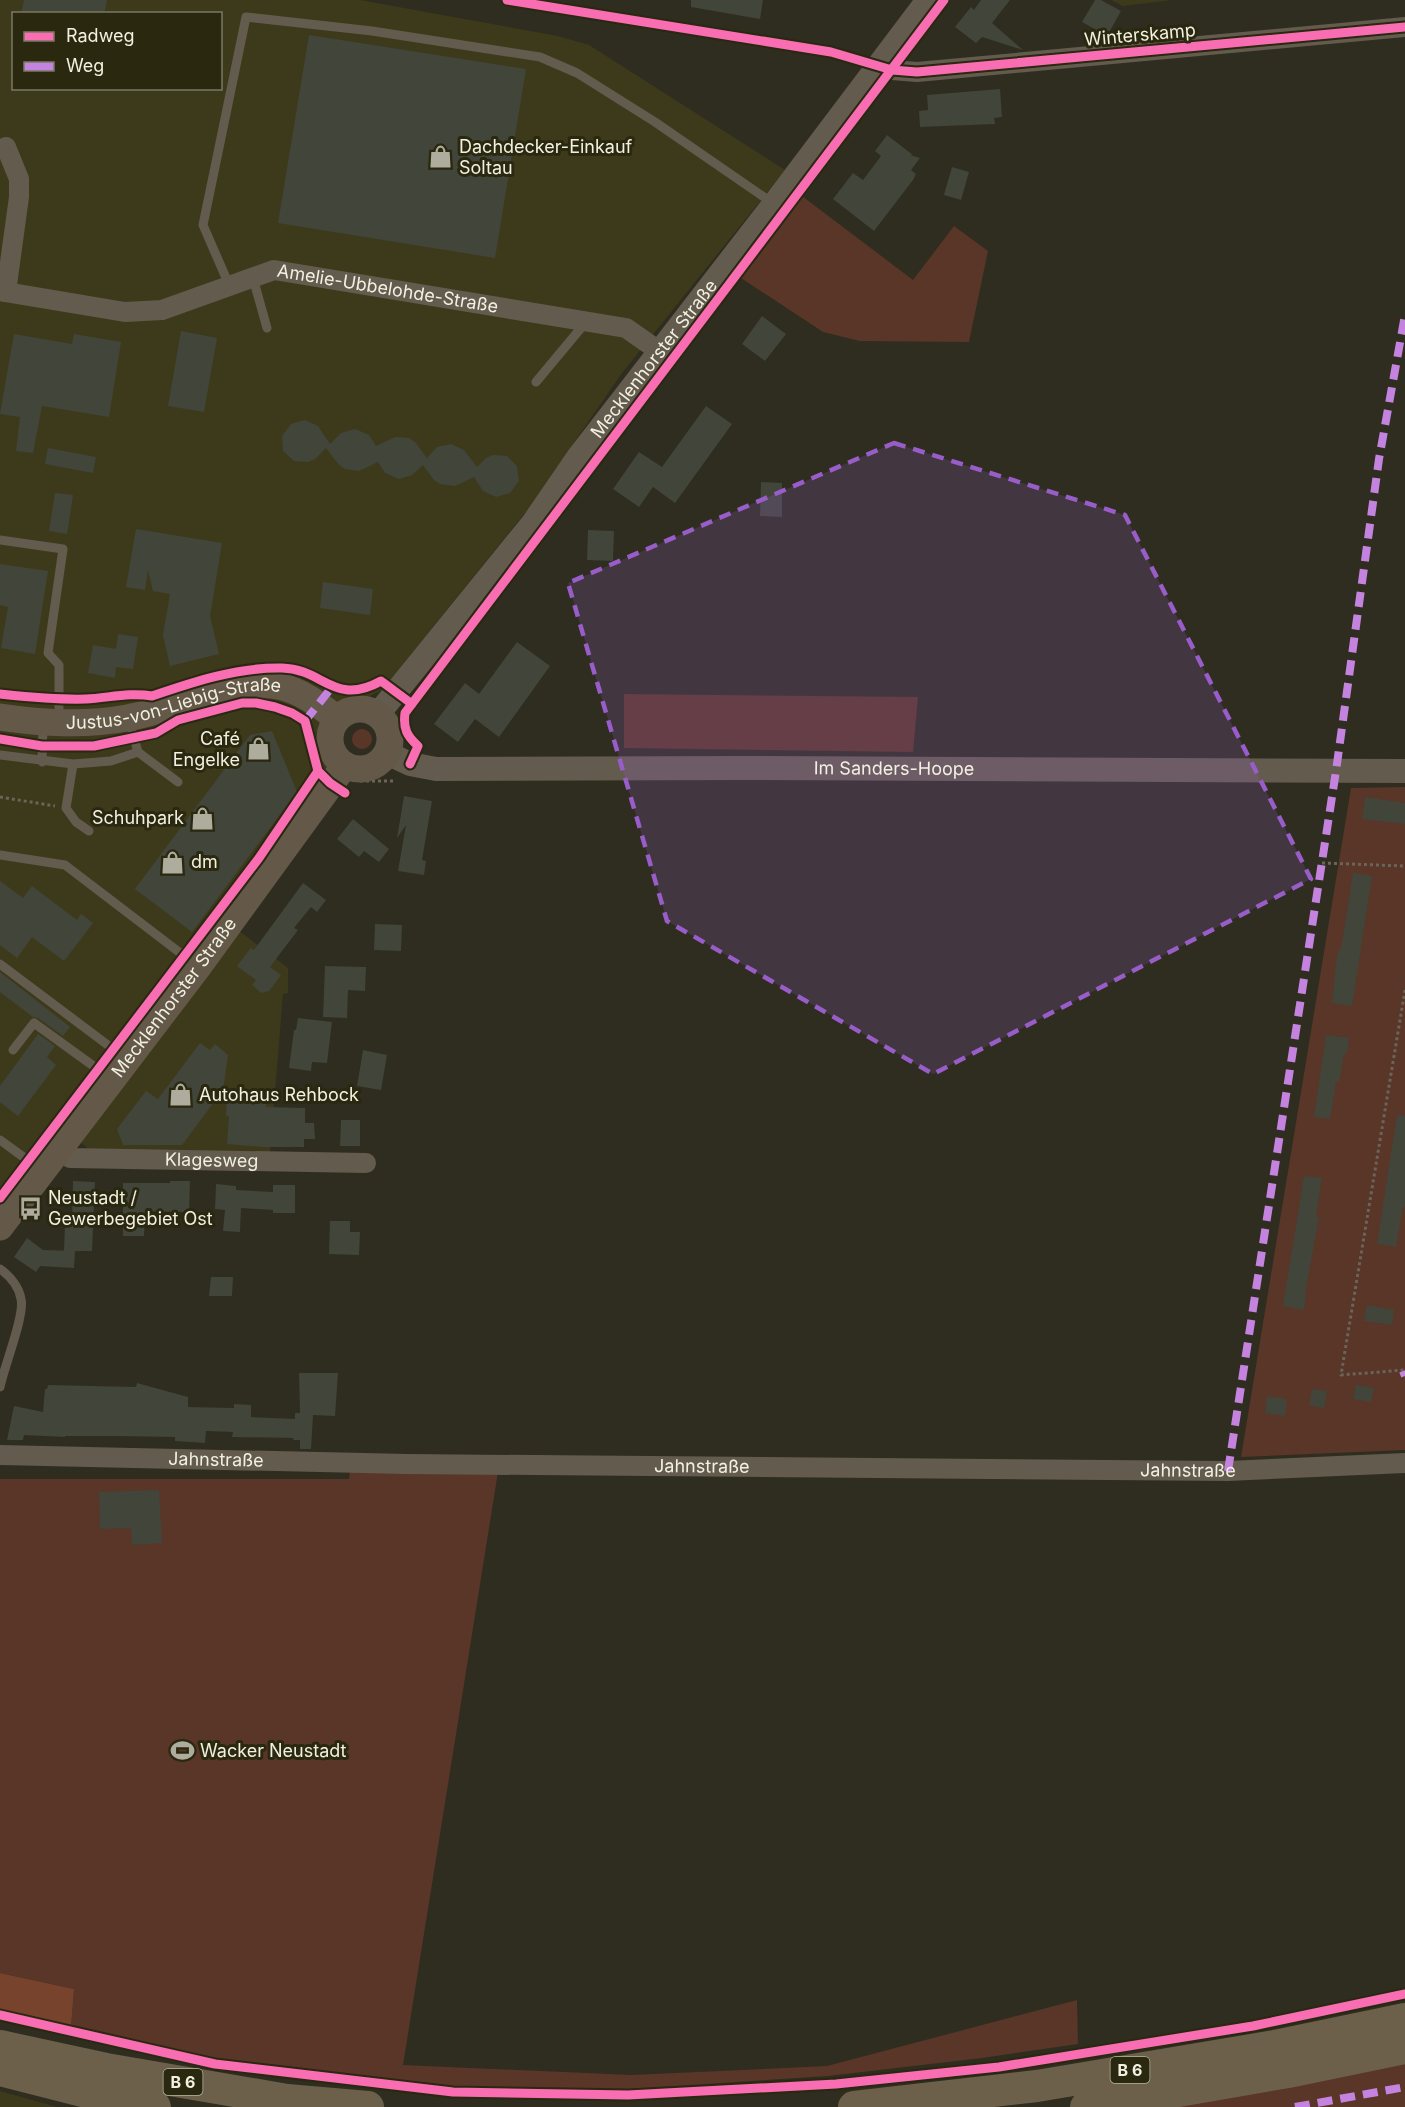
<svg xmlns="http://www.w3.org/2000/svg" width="1405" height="2107" font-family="Inter,sans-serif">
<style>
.built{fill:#3d3a1c;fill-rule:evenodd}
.green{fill:#593627}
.forest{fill:#77432d}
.building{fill:#42453a}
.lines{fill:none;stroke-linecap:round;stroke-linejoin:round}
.path{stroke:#6a6459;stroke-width:3;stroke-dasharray:3 3;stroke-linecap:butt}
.service{stroke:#635b4d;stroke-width:9}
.minor{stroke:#635b4d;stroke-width:20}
.tertiary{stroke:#635b4d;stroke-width:24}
.secondary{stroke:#645949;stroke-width:27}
.trunk{stroke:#6d604a;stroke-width:32}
.quiet{stroke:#c483df;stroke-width:8;stroke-dasharray:15 8;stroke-linecap:butt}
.cycleway-casing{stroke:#2a280f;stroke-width:13}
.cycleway{stroke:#f96db3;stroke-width:9}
.marked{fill:#985dc8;fill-opacity:0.2;stroke:#985dc8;stroke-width:4.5;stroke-dasharray:12 8;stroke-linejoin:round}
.labels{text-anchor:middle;stroke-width:6;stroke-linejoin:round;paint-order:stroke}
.shield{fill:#2a280f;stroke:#b5b4a2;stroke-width:1.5}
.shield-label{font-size:16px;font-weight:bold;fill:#f1f0e1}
.street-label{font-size:18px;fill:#f1f0e1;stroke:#2a280f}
.poi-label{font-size:18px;fill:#f1f0e1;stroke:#2a280f;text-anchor:start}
</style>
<rect width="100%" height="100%" fill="#2e2d1f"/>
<!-- built -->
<path class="built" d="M0 0H360L558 36 589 45 785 170 622 373 528 509 382 690 370 696 355 697 336 707 324 725 323 731 326 771 0 1193ZM14 14H220V88H14Z
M1111 0H1172L1123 6Z
M238 930 288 968V993L283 994 270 1153 90 1150 79 1141Z
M0 2091 57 2107H0Z"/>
<!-- green -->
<path class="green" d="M802 196 913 280 954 226 988 251 969 342 860 341 823 332 738 276Z
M624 694 918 697 913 752 624 748Z
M352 739a10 10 0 1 1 20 0a10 10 0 1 1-20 0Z
M1405 787V1450L1241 1457 1351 788Z
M350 1471 498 1472 403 2065 631 2075 827 2066 1077 2000 1078 2044 982 2058 828 2076 630 2089 453 2088 215 2061 71 2028 74 1989 0 1973V1479H349Z
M1405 2059V2107H1165Z"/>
<!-- forest -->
<path class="forest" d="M0 1973 74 1989 71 2028 0 2012Z"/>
<!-- building -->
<path class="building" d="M24 0H107L104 14H21Z
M691 0H763L760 19 691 7Z
M981 0H1010L992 23 1023 50 982 37 976 43 955 27 971 7 974 10Z
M1095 0H1101L1121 11 1107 36 1082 22Z
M309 35 526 69 495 258 278 223Z
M1000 89 1002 117 994 118 995 124 920 127 919 111 928 110 927 95Z
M887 135 913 155H910L920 158 911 170 916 174 913 180 874 231 833 199 853 173 863 180 881 156 875 151Z
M952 167 969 172 961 200 944 195Z
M762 316 786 334 765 361 742 344Z
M181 331 217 338 204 412 168 406Z
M14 334 72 344 74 334 121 342 109 417 42 406 33 453 16 451 20 417 0 414Z
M706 406 732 424 675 503 653 487 639 507 613 489 639 452 662 467Z
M305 420 318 426 330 444 341 433 355 429 369 435 376 446 395 437 409 438 415 442 427 458 437 447 451 444 464 450 477 467 486 458 493 455 507 456 517 466 519 481 510 493 496 497 483 491 474 477 455 486 440 484 434 480 423 465 412 475 399 479 385 473 378 462 359 471 345 469 339 465 326 448 315 459 308 462 294 461 283 451 282 436 291 424Z
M48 448 96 457 93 473 45 464Z
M761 482 782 483V517L760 516Z
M55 493 73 495 67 534 49 531Z
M136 529 222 543 210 616 219 654 170 666 163 635 170 594 153 591 148 570 145 590 126 587Z
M588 530 614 531 613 561 587 560Z
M0 564 48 571 35 654 1 648 8 607 0 605Z
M323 582 373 589 370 615 320 608Z
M118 634 138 637 133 669 116 667 115 678 88 673 93 645 116 649Z
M517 642 550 666 499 737 475 719 458 742 434 724 465 683 479 694Z
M272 731 297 792 192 932 135 889 250 735Z
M404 796 432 801 422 860 426 861 424 875 398 871 406 825 397 838Z
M1365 797 1405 803V824L1362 819Z
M353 819 389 849 379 862 364 851 359 857 337 839Z
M1353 873 1372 876 1352 1006 1332 1003 1336 964 1339 949H1341Z
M0 881 23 898 32 886 77 920 81 914 93 923 64 961 32 937 17 958 0 945Z
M303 883 326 900 317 912 311 907 294 928 298 930 270 967 281 975 269 991 261 993 252 985 256 980 237 966 251 948 254 950Z
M375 924 402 925 401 951 374 950Z
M325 966 366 967 365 991 348 990 347 1018 323 1017Z
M0 972 70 1027 63 1036 38 1018 33 1017 0 992Z
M298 1018 332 1022 327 1063 312 1062 311 1071 289 1068 294 1030H296Z
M38 1034 55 1046 47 1057 56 1065 18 1116 0 1102V1086Z
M1326 1035 1349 1038 1347 1053H1344L1339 1082 1336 1081 1330 1119 1314 1117Z
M200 1043 210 1050 215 1044 228 1055 223 1090 182 1145H123L117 1129 146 1091 158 1099Z
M363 1050 387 1055 381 1090 357 1086Z
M227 1090 267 1093 266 1107 305 1108V1123H314L315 1139H304V1147H263L227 1144 229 1116H226Z
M1397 1115 1405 1116V1207L1403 1206 1396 1247 1377 1244Z
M341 1120H360V1146H340Z
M1304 1176 1322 1178 1316 1217H1319L1305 1294H1306L1304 1310 1283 1306Z
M73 1181 95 1182 92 1251H64L65 1223H72Z
M170 1181H190L189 1212 145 1211 144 1236H123V1183H170Z
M216 1184 236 1186V1190L273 1192V1185H295V1213H273V1210L241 1208 240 1232 223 1231 225 1210 215 1209Z
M330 1221H350V1232H360L359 1255 329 1254Z
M27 1238 43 1250 75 1251 74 1268 40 1266 36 1272 14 1257Z
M211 1277H233L232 1296H209Z
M1367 1305 1394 1310 1392 1325 1364 1321Z
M299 1373H338L335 1416 313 1415 311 1449H300V1440H293L294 1438 232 1437 233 1432 206 1431 205 1443 175 1441V1437L115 1436H65V1437L24 1435 23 1440H7L14 1406 43 1412 45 1389H47L48 1385 136 1387 137 1383 188 1397V1407L234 1408V1404L251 1405V1417L295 1419V1413H300Z
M1356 1385 1374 1388 1371 1402 1353 1399Z
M1312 1389 1327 1391 1324 1408 1309 1405Z
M1267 1396 1287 1399 1285 1416 1265 1413Z
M159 1490 162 1543 132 1545 131 1528 100 1529 99 1492Z"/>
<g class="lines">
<!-- path -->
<path class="path" d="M360 781H395
M0 797 55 806
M1322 863 1405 866
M1405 990 1341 1375 1405 1370"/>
<!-- service -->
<path class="service" d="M253 278 267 328
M230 287 203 225 246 17 372 31 540 57 577 73 655 122 774 204
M536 382 586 322
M0 540 63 549 48 653 59 665V719
M129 721 138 752 178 782
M0 755 73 764 111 761 138 752
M42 762 43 726
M73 764 66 808 76 822 89 831
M0 855 65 865 196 965
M0 964 125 1058
M13 1050 34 1023 110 1078
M0 1140 41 1170
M0 1269C10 1276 19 1287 21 1299 25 1315 4 1367 0 1387"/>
<!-- minor -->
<g class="minor">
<path d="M878 66 892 70 917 72 1405 27"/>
<path id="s1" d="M0 291 125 312 162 310 274 270 626 328 659 351"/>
<path d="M6 292 19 197V179L6 147"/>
<path id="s2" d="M58 1150 70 1158 366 1163"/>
<path id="s3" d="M0 1455 407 1464 1228 1471 1405 1463"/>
</g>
<!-- tertiary -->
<g class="tertiary">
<path id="s4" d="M378 714 533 523 579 456 774 204 928 0"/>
<path id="s5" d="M387 753 410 764 436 769 738 768 1405 771"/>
</g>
<!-- secondary -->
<g class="secondary">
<circle cx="360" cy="739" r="30"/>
<path id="s6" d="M0 717C43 723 84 726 127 718 171 711 237 678 278 686 300 690 320 705 337 719"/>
<path id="s7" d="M0 1227 198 967 345 765"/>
</g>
<!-- trunk -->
<path class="trunk" d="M0 2046 106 2069 287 2100 368 2107
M0 2070 106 2097 155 2107
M854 2107 1037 2086 1275 2046 1405 2019
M1086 2107 1288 2072 1405 2048"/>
<!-- quiet -->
<path class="quiet" d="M305 721 332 687
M1403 1371 1405 1376
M1228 1471 1336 771 1379 459 1405 315
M1295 2107 1405 2087"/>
<defs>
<path id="cycleway" d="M507 0 831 52 892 70 917 72 1405 27
M0 694C29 697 57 700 86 699 108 698 130 692 152 696 193 682 238 667 282 668 324 669 334 707 381 681L412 704
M0 739 42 746H94L156 733 178 720 242 703H256L275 707 292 713 305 721 318 771 330 783 345 793
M410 764 418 746C407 736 403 729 405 713L944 0
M0 1198 259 858 318 771
M0 2015 215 2064 453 2092 628 2095 836 2084 999 2067 1253 2026 1405 1994"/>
</defs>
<!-- cycleway casing -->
<use href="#cycleway" class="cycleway-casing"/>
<!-- cycleway -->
<use href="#cycleway" class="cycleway"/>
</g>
<!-- marked area -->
<path class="marked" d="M894 443 1125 515 1311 879 933 1074 667 921 568 583Z"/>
<!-- icons -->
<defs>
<symbol id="shop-bare" viewBox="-9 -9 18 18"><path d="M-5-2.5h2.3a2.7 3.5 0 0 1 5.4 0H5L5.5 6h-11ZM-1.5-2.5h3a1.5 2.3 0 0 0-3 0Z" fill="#adac9d" stroke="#2a280f" stroke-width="2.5" paint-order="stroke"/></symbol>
<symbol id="bus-bare" viewBox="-9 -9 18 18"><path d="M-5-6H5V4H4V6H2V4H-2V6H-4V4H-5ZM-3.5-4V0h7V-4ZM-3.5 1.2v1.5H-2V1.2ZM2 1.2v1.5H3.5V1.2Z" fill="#adac9d" stroke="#2a280f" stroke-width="2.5" paint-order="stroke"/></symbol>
<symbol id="stadium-bare" viewBox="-9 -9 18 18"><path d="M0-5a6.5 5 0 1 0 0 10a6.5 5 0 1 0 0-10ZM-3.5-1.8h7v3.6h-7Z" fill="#adac9d" stroke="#2a280f" stroke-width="2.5" paint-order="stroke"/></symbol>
</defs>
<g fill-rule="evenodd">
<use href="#shop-bare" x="424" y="140" width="33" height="33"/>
<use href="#shop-bare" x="242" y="732" width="33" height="33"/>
<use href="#shop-bare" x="186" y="802" width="33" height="33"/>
<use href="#shop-bare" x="156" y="846" width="33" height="33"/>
<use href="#shop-bare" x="164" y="1078" width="33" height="33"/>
<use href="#bus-bare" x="14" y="1192" width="33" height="33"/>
<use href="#stadium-bare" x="166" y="1734" width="33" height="33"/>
</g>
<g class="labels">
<!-- shield labels -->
<g class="shield">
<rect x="1110.5" y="2057" width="39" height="26" rx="4.5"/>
<rect x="163.5" y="2069" width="39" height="26" rx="4.5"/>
</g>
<g class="shield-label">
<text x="1130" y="2076">B 6</text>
<text x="183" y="2088">B 6</text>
</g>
<!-- street labels -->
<g class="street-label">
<text transform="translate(1140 35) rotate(-5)" y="6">Winterskamp</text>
<text dy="6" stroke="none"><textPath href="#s1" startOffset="398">Amelie-Ubbelohde-Straße</textPath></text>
<text dy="6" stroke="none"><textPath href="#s4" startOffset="450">Mecklenhorster Straße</textPath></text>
<text dy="6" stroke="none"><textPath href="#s6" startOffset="176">Justus-von-Liebig-Straße</textPath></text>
<text dy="6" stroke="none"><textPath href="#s5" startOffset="510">Im Sanders-Hoope</textPath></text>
<text dy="6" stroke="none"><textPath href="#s7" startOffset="288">Mecklenhorster Straße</textPath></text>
<text dy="6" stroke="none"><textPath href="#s2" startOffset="156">Klagesweg</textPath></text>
<text dy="6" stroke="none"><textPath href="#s3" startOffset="216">Jahnstraße</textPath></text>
<text dy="6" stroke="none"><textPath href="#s3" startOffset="702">Jahnstraße</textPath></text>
<text dy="6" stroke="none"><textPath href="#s3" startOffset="1188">Jahnstraße</textPath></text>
</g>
<!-- poi labels -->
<g class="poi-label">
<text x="459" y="153">Dachdecker-Einkauf<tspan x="459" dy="21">Soltau</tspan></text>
<text x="240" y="745" text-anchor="end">Café<tspan x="240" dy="21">Engelke</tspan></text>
<text x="184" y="824" text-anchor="end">Schuhpark</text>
<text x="191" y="868">dm</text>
<text x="199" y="1101">Autohaus Rehbock</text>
<text x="48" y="1204">Neustadt /<tspan x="48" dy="21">Gewerbegebiet Ost</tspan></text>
<text x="200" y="1757">Wacker Neustadt</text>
</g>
</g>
<!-- legend -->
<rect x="12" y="12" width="210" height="78" fill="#2a280f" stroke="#7a7863" stroke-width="1.5"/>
<rect x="24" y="32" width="30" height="9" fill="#f96db3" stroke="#7a7863" stroke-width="1.5"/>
<text x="66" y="42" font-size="18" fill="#f1f0e1">Radweg</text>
<rect x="24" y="62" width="30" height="9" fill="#c483df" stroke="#7a7863" stroke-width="1.5"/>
<text x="66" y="72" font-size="18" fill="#f1f0e1">Weg</text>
</svg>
